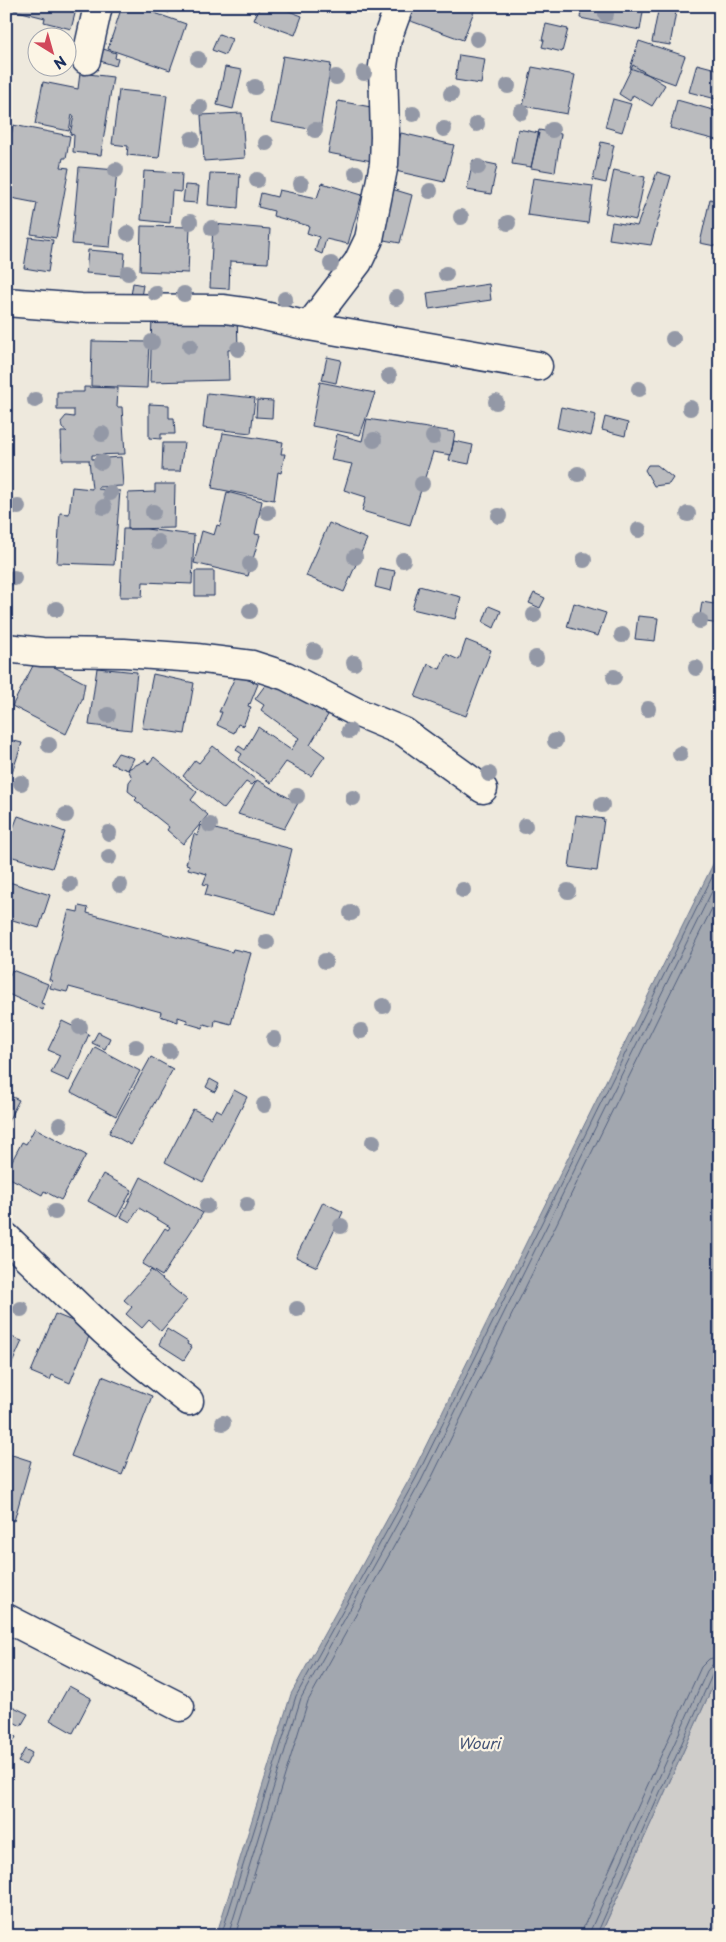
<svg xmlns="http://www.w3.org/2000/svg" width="726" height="1942" font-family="'Playpen Sans',sans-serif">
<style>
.green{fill:#cfcdca;stroke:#757e94}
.water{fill:#a2a7af;stroke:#6c778f}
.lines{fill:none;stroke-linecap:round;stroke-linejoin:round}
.shore{stroke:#515f7e;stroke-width:1}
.building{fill:#babbbe;stroke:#1b2f5e}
.minor-casing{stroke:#1b2f5e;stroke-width:31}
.minor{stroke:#fcf5e5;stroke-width:28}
.tree{fill:#9398a6}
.labels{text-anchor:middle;stroke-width:4.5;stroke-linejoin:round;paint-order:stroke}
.water-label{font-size:15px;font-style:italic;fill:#445376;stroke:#fcf5e5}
</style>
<rect width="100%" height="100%" fill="#eee9dd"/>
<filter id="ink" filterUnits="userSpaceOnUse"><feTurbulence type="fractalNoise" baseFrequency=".02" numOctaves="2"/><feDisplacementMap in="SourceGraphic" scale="10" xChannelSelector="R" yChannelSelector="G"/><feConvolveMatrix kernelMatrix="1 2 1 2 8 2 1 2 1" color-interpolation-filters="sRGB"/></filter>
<g filter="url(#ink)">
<!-- green -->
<path class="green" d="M720 1670V1936H600Z"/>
<!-- water -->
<path class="water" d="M720 850V1670L600 1936H216L291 1694 411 1476Z"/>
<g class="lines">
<!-- shore -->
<path class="shore" d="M221 1936 296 1696 416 1478 720 861
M228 1936 301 1698 421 1481 720 875
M235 1936 308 1701 428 1485 720 892
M582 1936 584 1926 701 1667 709 1659 720 1656
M590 1936 591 1929 707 1671 712 1665 720 1663
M596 1936 713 1673 715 1670H720"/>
</g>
<!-- building -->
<path class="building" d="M6 6H77L71 29 44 22 45 18 6 8Z
M122 6H135L186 24 170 70 108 49Z
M152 6H171L169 13Z
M260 6H276L302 16 295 35 254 20Z
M413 6H476L463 40 408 20Z
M582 6H644L640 30 580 18Z
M659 6H677L670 45 652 42Z
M546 24 568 29 562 52 542 47 544 40H542Z
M219 34 232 39 225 55 212 50Z
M639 41 685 56 675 84 630 68Z
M100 48 116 53 115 58 118 59 116 66 97 60Z
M459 55 485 59 481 84 455 80Z
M283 56 331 64 320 131 271 122Z
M697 64 720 70V100L689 92Z
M633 65 665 85 652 106 633 95 630 101 619 94Z
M225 67 242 70 233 109 217 105Z
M532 67 575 75 567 114 523 106Z
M80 73 113 77 101 155 73 152 74 135 70 134 74 116 72 115 69 131 35 124 43 82 78 89Z
M119 90 167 95 159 158 127 155 128 146 112 144Z
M613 99 631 104 622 132 605 127Z
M677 100 720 112V141L670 128Z
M338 101 382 109 372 161 328 153Z
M242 113 245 158 204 161 201 115Z
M13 125 70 136 66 158H63L61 167 69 168 56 238 31 234 37 203 6 197V163Z
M518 129 539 133 531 167 512 164Z
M539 130 561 134 555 172 531 168Z
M401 133 454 145 444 182 391 170Z
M601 142 614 145 606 183 593 180Z
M473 160 497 165 491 194 467 190Z
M79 167 117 170 110 247 72 244Z
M614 170 645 177 636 220 605 213Z
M144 171 182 173 181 192 172 191 170 223 141 220Z
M657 172 671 176 651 245 609 239 612 222 637 226Z
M210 173 240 174 238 208 208 205Z
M533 178 593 186 588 223 527 215Z
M322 183 362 195 348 244 326 239 322 254 315 251 319 237 307 233 309 226 273 216 274 211 258 207 261 193 277 197 279 190 317 198Z
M185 185 199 186 197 203 183 202Z
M385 187 412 195 400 243 373 238Z
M710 199 720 202V247L700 243Z
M213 224 270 229 268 263 230 261 229 289 210 288Z
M141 226 190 227 188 273 140 271Z
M29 237 53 240 48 272 24 268Z
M88 250 125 253 123 276 86 273Z
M133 283 143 285 140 303 130 302Z
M489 284 491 300 429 309 427 293Z
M237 313 238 349 228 350 229 380 150 382 152 315Z
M92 341 149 342 147 388 91 386Z
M327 357 341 360 336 383 322 380Z
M320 382 375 393 360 435 312 426Z
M84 387 118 388 117 407H122L125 454 92 455V459L121 457 123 486 98 487V489L120 491 114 565 57 563 60 513 69 514 72 487 92 489 89 460H62L61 432H67L62 428 61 422 66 416 74 417V410H57V392H84Z
M207 393 255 398 251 433 203 428Z
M257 400 273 401 272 418 256 417Z
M149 404 169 405V418H174L175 434H161V439L149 438Z
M561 407 596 415 591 436 557 428Z
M605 417 628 423 625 436 602 430Z
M367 419 455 432 451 455 433 452 410 525 362 511 366 497 344 490 352 464 331 460 337 434 362 441Z
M223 433 283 442 281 454H285L281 473 278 472 274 500 212 488Z
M454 441 473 445 469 464 449 460Z
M163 443H184L180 471H162Z
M648 465H657L673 478 669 484 654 486 645 470Z
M155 484H175L174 528 128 529V493L155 492Z
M227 492 262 501 255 534 260 535 248 576 194 563 202 531 214 535 217 525 220 526Z
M329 523 367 539 344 592 306 576Z
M123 529H146L194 535 192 584 143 582 142 597H120Z
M379 568 395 571 391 591 375 587Z
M195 571H214V596H195Z
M419 586 461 597 455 619 412 609Z
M716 589 720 590V624L699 621 702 602 714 604Z
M534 593 545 598 540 608 529 603Z
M574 603 606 613 598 636 567 627Z
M489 606 501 611 494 628 483 622Z
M638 616 658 618 655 641 635 639Z
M466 640 491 650 466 716 415 697 428 664 440 669 446 654 459 660Z
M37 658 85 683 82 700 66 734 12 706Z
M97 668 137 672 131 730 89 725Z
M153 674 194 683 185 734 142 728Z
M236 675 258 684 250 704 249 703 248 706 251 707 243 726 238 724 234 733 217 725 222 712H219Z
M269 680 281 681 328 715 310 745 325 756 311 776 286 762 271 783 238 760 242 754 236 750 239 746 245 750 258 727 291 750 299 738 261 710 264 705 255 699Z
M6 739 22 743 11 776 6 775Z
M213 746 256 780 251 785 246 782 224 809 183 776 195 760 199 763Z
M118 753 134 758 128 770 111 764Z
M154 757 197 792 191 800 208 815 183 844 167 830 169 827 135 800 137 798 128 791 129 782 132 778 128 769 146 760 148 764Z
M257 780 298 803 284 829 238 814Z
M576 815 604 819 597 871 569 867Z
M18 816 65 832 52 868 6 855V846Z
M200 825 292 849 276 914 205 895 208 885 203 884 207 874 188 869 189 865 186 864 194 834 197 836Z
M6 881 50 895 39 928 6 918Z
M79 906 88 908 87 913 232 952 233 949 251 953 231 1024 215 1020 214 1027 204 1024 203 1028 186 1023 187 1020 178 1017V1022L160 1016 161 1012 69 987 67 992 50 988 52 980H49L69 910 78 912Z
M12 970 48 984 41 1003 44 1004 43 1010 6 993V984Z
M62 1021 89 1034 69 1081 51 1073 60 1055 48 1050Z
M98 1032 110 1038 105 1049 92 1043Z
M95 1047 140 1071 116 1116 71 1092Z
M151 1057 173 1069 131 1145 109 1133Z
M210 1079 219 1084 215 1092 206 1087Z
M234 1090 247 1097 203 1182 165 1162 193 1109 211 1118 216 1109 222 1112Z
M6 1094 19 1100 6 1125Z
M35 1128 86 1155 61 1200 44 1191 42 1195 6 1176V1172L22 1142 26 1144Z
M103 1174 132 1190 117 1217 88 1201Z
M141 1177 203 1213 162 1276 142 1264 165 1228 168 1230 170 1227 139 1208 130 1222 121 1217Z
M323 1202 343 1212 317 1267 296 1257Z
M151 1270 187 1300 161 1331 149 1320 142 1328 126 1314 132 1307 124 1300Z
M55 1314 92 1329 70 1383 52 1375 50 1380 31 1372Z
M167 1329 188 1342 187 1344 192 1347 184 1360 159 1344Z
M6 1335 22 1341 6 1377Z
M102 1376 152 1396 122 1475 71 1456Z
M6 1453 31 1461 14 1521 6 1518Z
M69 1686 91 1698 73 1733 50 1720Z
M8 1704 28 1714 21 1726 6 1718Z
M6 1731 16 1737 6 1754Z
M25 1749 32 1753 26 1765 18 1762Z"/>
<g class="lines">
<defs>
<path id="minor" d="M86 60 98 6
M6 302 81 308 224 309 246 312 309 326 538 366
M309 326 358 262 369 239 384 164 385 137 383 66 387 39 399 6
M6 648 42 652 124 653 196 658 252 665 286 676 356 712 404 732 483 789
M6 1237 104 1331 135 1358 189 1401
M6 1618 180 1707"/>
</defs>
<!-- minor casing -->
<use href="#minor" class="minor-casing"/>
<!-- minor -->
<use href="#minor" class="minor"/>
</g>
<!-- trees -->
<g class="tree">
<circle cx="606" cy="14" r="8"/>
<circle cx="477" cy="39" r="8"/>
<circle cx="198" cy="59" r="8"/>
<circle cx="364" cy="73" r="8"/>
<circle cx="336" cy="77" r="8"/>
<circle cx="508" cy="86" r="8"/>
<circle cx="255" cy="87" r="8"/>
<circle cx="451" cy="94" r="8"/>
<circle cx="200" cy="107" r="8"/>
<circle cx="521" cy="112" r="8"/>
<circle cx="413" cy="114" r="8"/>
<circle cx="477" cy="124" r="8"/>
<circle cx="444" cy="129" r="8"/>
<circle cx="315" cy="130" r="8"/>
<circle cx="552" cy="130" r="8"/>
<circle cx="192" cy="139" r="8"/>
<circle cx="266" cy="143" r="8"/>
<circle cx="478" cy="167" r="8"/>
<circle cx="116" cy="170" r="8"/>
<circle cx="356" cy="173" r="8"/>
<circle cx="257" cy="180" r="8"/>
<circle cx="301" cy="184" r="8"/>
<circle cx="430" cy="191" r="8"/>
<circle cx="461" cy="217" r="8"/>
<circle cx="190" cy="222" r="8"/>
<circle cx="508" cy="223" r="8"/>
<circle cx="212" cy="228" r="8"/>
<circle cx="128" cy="233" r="8"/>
<circle cx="331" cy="264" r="8"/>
<circle cx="128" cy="273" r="8"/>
<circle cx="446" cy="274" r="8"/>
<circle cx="155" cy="293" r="8"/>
<circle cx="184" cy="294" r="8"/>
<circle cx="396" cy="298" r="8"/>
<circle cx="285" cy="299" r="8"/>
<circle cx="673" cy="339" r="8"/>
<circle cx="152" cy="342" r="8"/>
<circle cx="190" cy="346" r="8"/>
<circle cx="238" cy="349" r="8"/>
<circle cx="389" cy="376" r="8"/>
<circle cx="639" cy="389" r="8"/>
<circle cx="35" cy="400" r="8"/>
<circle cx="496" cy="402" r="8"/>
<circle cx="690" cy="408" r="8"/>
<circle cx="102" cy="434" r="8"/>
<circle cx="433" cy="437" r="8"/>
<circle cx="374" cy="440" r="8"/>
<circle cx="101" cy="462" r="8"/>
<circle cx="578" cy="474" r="8"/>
<circle cx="422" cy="484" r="8"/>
<circle cx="110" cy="493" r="8"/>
<circle cx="18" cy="507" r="8"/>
<circle cx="104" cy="507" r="8"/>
<circle cx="153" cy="512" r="8"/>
<circle cx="268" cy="512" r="8"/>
<circle cx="688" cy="514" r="8"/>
<circle cx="499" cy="516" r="8"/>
<circle cx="639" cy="530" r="8"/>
<circle cx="158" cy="542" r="8"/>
<circle cx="355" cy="557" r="8"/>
<circle cx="403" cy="560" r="8"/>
<circle cx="584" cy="560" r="8"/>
<circle cx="250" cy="564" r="8"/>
<circle cx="14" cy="578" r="8"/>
<circle cx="56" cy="609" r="8"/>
<circle cx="250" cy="611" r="8"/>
<circle cx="534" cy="615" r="8"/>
<circle cx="700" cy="621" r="8"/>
<circle cx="622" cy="635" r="8"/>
<circle cx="314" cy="651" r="8"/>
<circle cx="536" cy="658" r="8"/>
<circle cx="354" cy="663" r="8"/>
<circle cx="696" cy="668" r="8"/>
<circle cx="614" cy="677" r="8"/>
<circle cx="648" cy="709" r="8"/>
<circle cx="108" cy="715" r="8"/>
<circle cx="349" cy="731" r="8"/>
<circle cx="555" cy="741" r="8"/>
<circle cx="49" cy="745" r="8"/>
<circle cx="680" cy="754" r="8"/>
<circle cx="489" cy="774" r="8"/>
<circle cx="21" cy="783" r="8"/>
<circle cx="297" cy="796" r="8"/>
<circle cx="353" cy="798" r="8"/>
<circle cx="602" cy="805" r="8"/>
<circle cx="66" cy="815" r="8"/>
<circle cx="210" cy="825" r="8"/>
<circle cx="525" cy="826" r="8"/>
<circle cx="109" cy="833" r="8"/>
<circle cx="109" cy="857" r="8"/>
<circle cx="70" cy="884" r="8"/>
<circle cx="120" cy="885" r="8"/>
<circle cx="463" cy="890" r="8"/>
<circle cx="568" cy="891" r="8"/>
<circle cx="351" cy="913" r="8"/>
<circle cx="267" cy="942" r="8"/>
<circle cx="325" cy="961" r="8"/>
<circle cx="383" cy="1006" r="8"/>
<circle cx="80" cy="1027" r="8"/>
<circle cx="361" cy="1031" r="8"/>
<circle cx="274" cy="1039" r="8"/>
<circle cx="136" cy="1047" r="8"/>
<circle cx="169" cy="1051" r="8"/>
<circle cx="264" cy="1105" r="8"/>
<circle cx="60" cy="1125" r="8"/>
<circle cx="373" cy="1142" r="8"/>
<circle cx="247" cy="1205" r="8"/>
<circle cx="207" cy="1206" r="8"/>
<circle cx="55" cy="1212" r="8"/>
<circle cx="341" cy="1226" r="8"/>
<circle cx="21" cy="1309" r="8"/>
<circle cx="297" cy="1309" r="8"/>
<circle cx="223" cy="1423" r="8"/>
</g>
</g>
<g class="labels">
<!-- water labels -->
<g class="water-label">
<text x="479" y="1749">Wouri</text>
</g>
</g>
<!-- margin -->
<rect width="726" height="1942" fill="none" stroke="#fcf5e5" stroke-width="25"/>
<rect x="12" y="12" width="701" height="1917" fill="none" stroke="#1b2f5e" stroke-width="2" filter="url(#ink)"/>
<!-- north arrow -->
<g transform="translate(52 52) rotate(143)"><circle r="24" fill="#fcf5e5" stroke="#a2a6af"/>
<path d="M0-4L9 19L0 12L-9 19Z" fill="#d1495b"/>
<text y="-8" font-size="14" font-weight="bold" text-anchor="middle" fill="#1b2f5e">N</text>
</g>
</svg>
